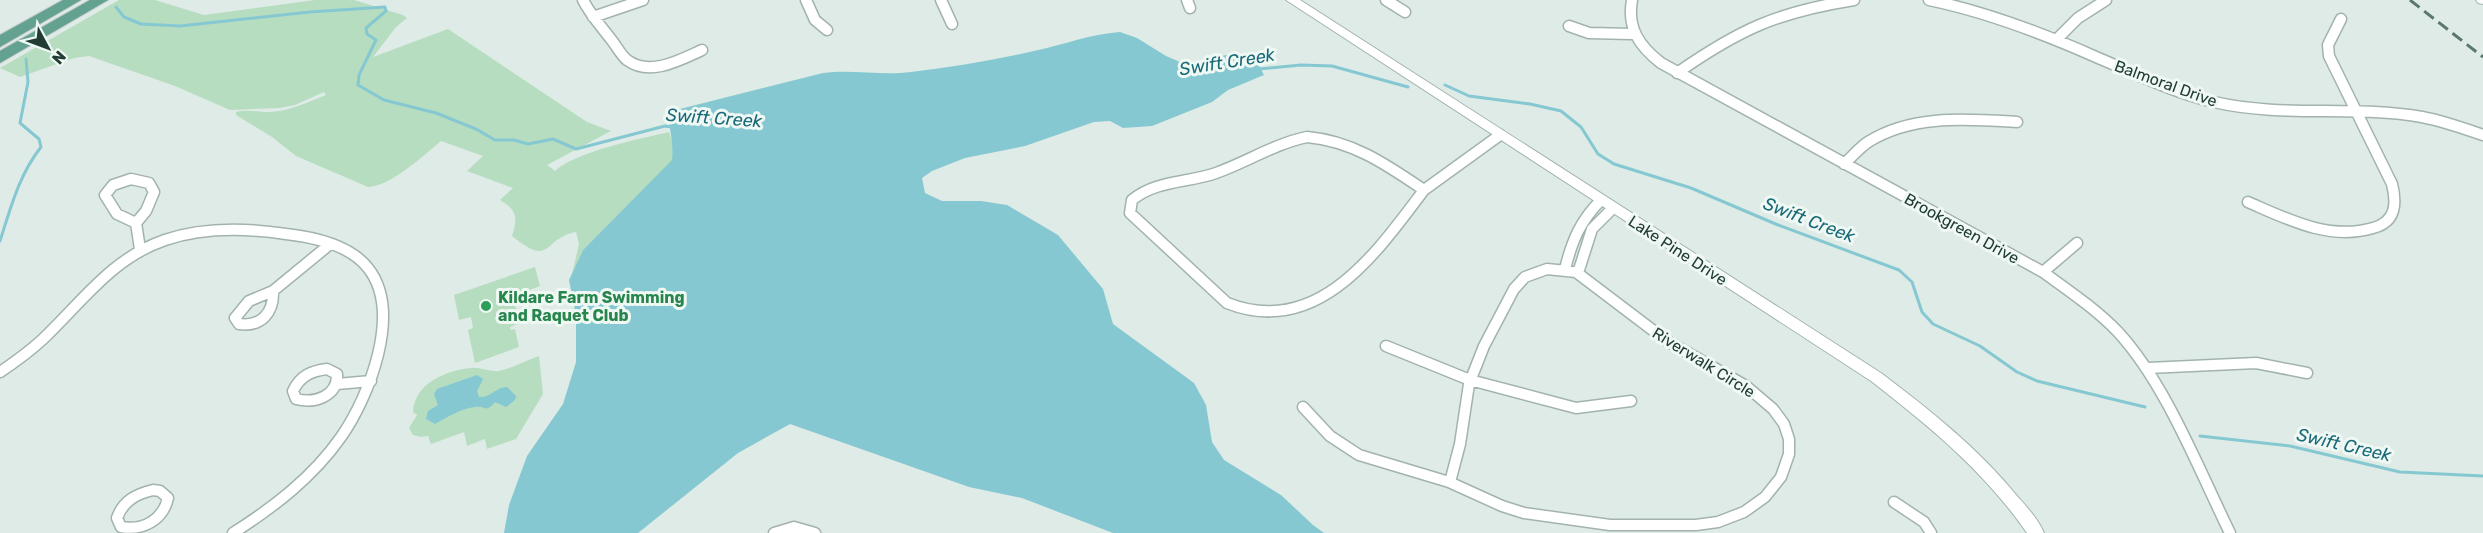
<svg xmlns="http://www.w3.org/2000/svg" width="2483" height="533" font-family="Rubik,sans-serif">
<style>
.green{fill:#b7ddc1}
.water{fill:#85c8d2}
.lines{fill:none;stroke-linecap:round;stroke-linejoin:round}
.stream{stroke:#85c8d2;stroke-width:3}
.minor-casing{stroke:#a2b3ad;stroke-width:13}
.tertiary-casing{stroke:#a2b3ad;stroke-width:2}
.secondary-casing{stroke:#9eb7ae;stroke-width:2}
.primary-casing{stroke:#c1c8c6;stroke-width:2}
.minor{stroke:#fff;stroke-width:10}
.tertiary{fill:#fff;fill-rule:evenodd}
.secondary{fill:#fff;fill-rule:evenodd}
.primary{fill:#63a291;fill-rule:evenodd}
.rail{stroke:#5a786f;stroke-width:3;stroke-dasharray:12 6;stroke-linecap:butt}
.leisure-dot{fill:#2e9e5b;stroke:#f0f8f4;stroke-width:2}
.labels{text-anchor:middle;stroke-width:6;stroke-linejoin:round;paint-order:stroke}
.street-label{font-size:16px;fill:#203c34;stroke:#f0f8f4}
.leisure-label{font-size:16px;font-weight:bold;fill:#27864d;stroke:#f0f8f4;text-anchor:start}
.water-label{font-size:18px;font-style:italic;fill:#196a79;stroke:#f0f8f4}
</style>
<rect width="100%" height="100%" fill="#dfebe6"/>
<!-- green -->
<path class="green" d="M119 0H155L204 15 315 0H354L403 15 407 18 396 27 373 57 448 29 587 122 611 131 547 165 555 171C577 151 640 139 669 132L674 148 673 160 583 250 572 274 579 244 576 232C542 238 553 269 512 236 518 218 517 210 500 200L513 188 467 171 483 156 441 141C423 156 391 186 368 187L296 156 272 137 236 115V112C247 109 258 112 270 112 290 111 308 102 326 95L324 92 295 105 280 108 230 110 175 86 89 56 74 58 20 77 0 68Z
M535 267 540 286 513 296 519 323 510 327 511 330 515 329 519 347 475 363 468 330 473 328 471 317 459 320 454 295Z
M539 356 543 394 516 439 487 449 485 439 467 446 464 432 431 444 428 436 421 437 413 435 409 428 417 415 413 412C414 384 446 370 471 368 480 367 490 372 499 371 512 368 526 361 539 356Z"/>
<!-- water -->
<path class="water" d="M1120 32 1137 38 1166 56 1180 62 1188 64 1226 55 1257 62 1264 75 1228 90 1212 102 1152 126 1123 128 1110 121 1094 122 1025 146 965 158 932 171 922 178 925 193 942 201H981L1007 205 1058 235 1103 289 1113 324 1194 383 1206 405 1212 442 1224 460 1281 495 1313 525 1324 533H1113L1022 498 969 487 790 424 738 453 638 533H504L509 505 527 456 563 404 576 362V315L569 280 583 250 672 160C674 144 669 128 668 112L823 73C852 69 882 76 911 72 952 67 994 60 1034 51 1063 45 1090 34 1120 32Z
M477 375 483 379 477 391 479 397C490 398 496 387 507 387L516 396 515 400 506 407 495 402C485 414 486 405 475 407 459 409 448 417 435 424L426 419 428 411 438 405 434 394 437 389Z"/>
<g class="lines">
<!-- stream -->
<path class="stream" d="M116 7 124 17 141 24 180 26 310 12 385 7 386 11 366 28 367 34 376 40 359 75 358 85 384 100 436 113 476 129 495 140H514L528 144 553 139 576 149 665 126 671 127
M1259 69 1301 65 1332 66 1408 87
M1445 85 1469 96 1530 104 1561 111 1581 127 1598 154 1614 164 1691 188 1778 225 1899 270 1912 282 1922 312 1933 324 1980 346 2017 372 2037 381 2145 407
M0 241C11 207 19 175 41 147L39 139 20 123 28 82 26 59
M2200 436 2290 446 2400 472 2483 476"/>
<defs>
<path id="minor" d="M583 0C590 14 600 25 610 38 616 45 620 54 627 60 650 77 680 60 702 50
M806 0 815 20 827 30
M941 0 952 24
M1187 0 1190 8
M1386 0 1405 12
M1632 0C1627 28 1639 46 1661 63L2043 272C2069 291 2096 309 2118 332 2166 384 2199 470 2230 533
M1929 0C1987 12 2042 33 2096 57 2134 73 2174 93 2214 102 2283 118 2354 105 2422 117 2443 121 2463 128 2483 135
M593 17 643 0
M1569 26 1589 33 1632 34
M2056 40 2078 18 2106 0
M1677 73C1740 29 1778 12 1854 0
M1307 137C1353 141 1387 165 1424 190 1377 252 1318 339 1227 303L1130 213 1132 200C1156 180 1188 183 1216 173 1247 162 1274 144 1307 137Z
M1844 164C1852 157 1859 148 1868 142 1912 114 1968 119 2017 122
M131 179 149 183 154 192 146 211 136 223 117 214 105 195 113 185Z
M1424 190 1500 135
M2248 202C2287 219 2329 241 2373 228 2396 222 2397 204 2392 184L2329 56 2328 45 2341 19
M136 223 140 249
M1565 269C1572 241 1580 221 1601 200
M2043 272 2077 243
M1578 273 1592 229 1613 208
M273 291C274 313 261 327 239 324L235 318 249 301Z
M273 291 329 245
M1386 346 1470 380 1576 408 1631 401
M2148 368 2256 363 2307 373
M327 369 337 374C338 396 315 404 296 399L293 391C300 376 311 371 327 369Z
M0 372C15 362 30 351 43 339 82 302 112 258 165 240 203 227 246 228 286 234 313 237 350 245 368 268 403 312 369 397 341 437 313 477 274 507 233 533
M337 384 371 381
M1303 407 1330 436 1359 455 1449 482 1502 506 1524 513 1610 525H1696L1718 522 1744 512 1765 497 1781 477 1789 454V439L1784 424 1773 409 1746 386 1667 341 1576 272 1547 269 1525 277 1514 289 1484 346 1469 384 1460 444 1450 482
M153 490 160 491 168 498C163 520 143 531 121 527L117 518C123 501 136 494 153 490Z
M1894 502 1924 522 1931 533
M774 533 794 527 815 533"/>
<path id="tertiary" d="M1286 0H1300L1881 373C1930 410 1978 448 2017 496 2027 507 2038 519 2044 533H2027C1985 472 1929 426 1871 381Z"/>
<path id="secondary" d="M2476 0H2483V4L2478 3Z"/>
<path id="primary" d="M63 0H81L0 47V35Z
M90 0H108L0 63V51Z"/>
</defs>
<!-- minor casing -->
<use href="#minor" class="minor-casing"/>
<!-- tertiary casing -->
<use href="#tertiary" class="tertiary-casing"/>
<!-- secondary casing -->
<use href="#secondary" class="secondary-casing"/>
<!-- primary casing -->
<use href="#primary" class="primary-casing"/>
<!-- minor -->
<use href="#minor" class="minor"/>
<!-- tertiary -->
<use href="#tertiary" class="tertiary"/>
<!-- secondary -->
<use href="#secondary" class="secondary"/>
<!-- primary -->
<use href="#primary" class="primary"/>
<!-- rail -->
<path class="rail" d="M2410 0 2483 57"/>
</g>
<!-- markers -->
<circle class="leisure-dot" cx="486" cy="306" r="6"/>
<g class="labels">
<!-- street labels -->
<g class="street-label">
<text transform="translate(2166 83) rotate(20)" y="6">Balmoral Drive</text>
<text transform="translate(1962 228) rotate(29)" y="6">Brookgreen Drive</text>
<text transform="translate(1678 250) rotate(33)" y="6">Lake Pine Drive</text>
<text transform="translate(1704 362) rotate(32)" y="6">Riverwalk Circle</text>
</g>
<!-- leisure labels -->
<g class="leisure-label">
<text x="498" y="303">Kildare Farm Swimming<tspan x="498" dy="18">and Raquet Club</tspan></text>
</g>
<!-- water labels -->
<g class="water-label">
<text transform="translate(1227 62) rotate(-9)" y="6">Swift Creek</text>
<text transform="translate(714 118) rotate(4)" y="6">Swift Creek</text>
<text transform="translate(1809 220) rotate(21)" y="6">Swift Creek</text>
<text transform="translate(2344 445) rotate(13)" y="6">Swift Creek</text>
</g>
</g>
<!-- north arrow -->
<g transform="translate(48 48) rotate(131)" stroke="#f0f8f4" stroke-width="4.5" paint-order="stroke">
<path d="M0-4.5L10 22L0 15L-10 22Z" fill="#203c34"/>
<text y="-9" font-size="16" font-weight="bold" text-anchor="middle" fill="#203c34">N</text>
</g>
</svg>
